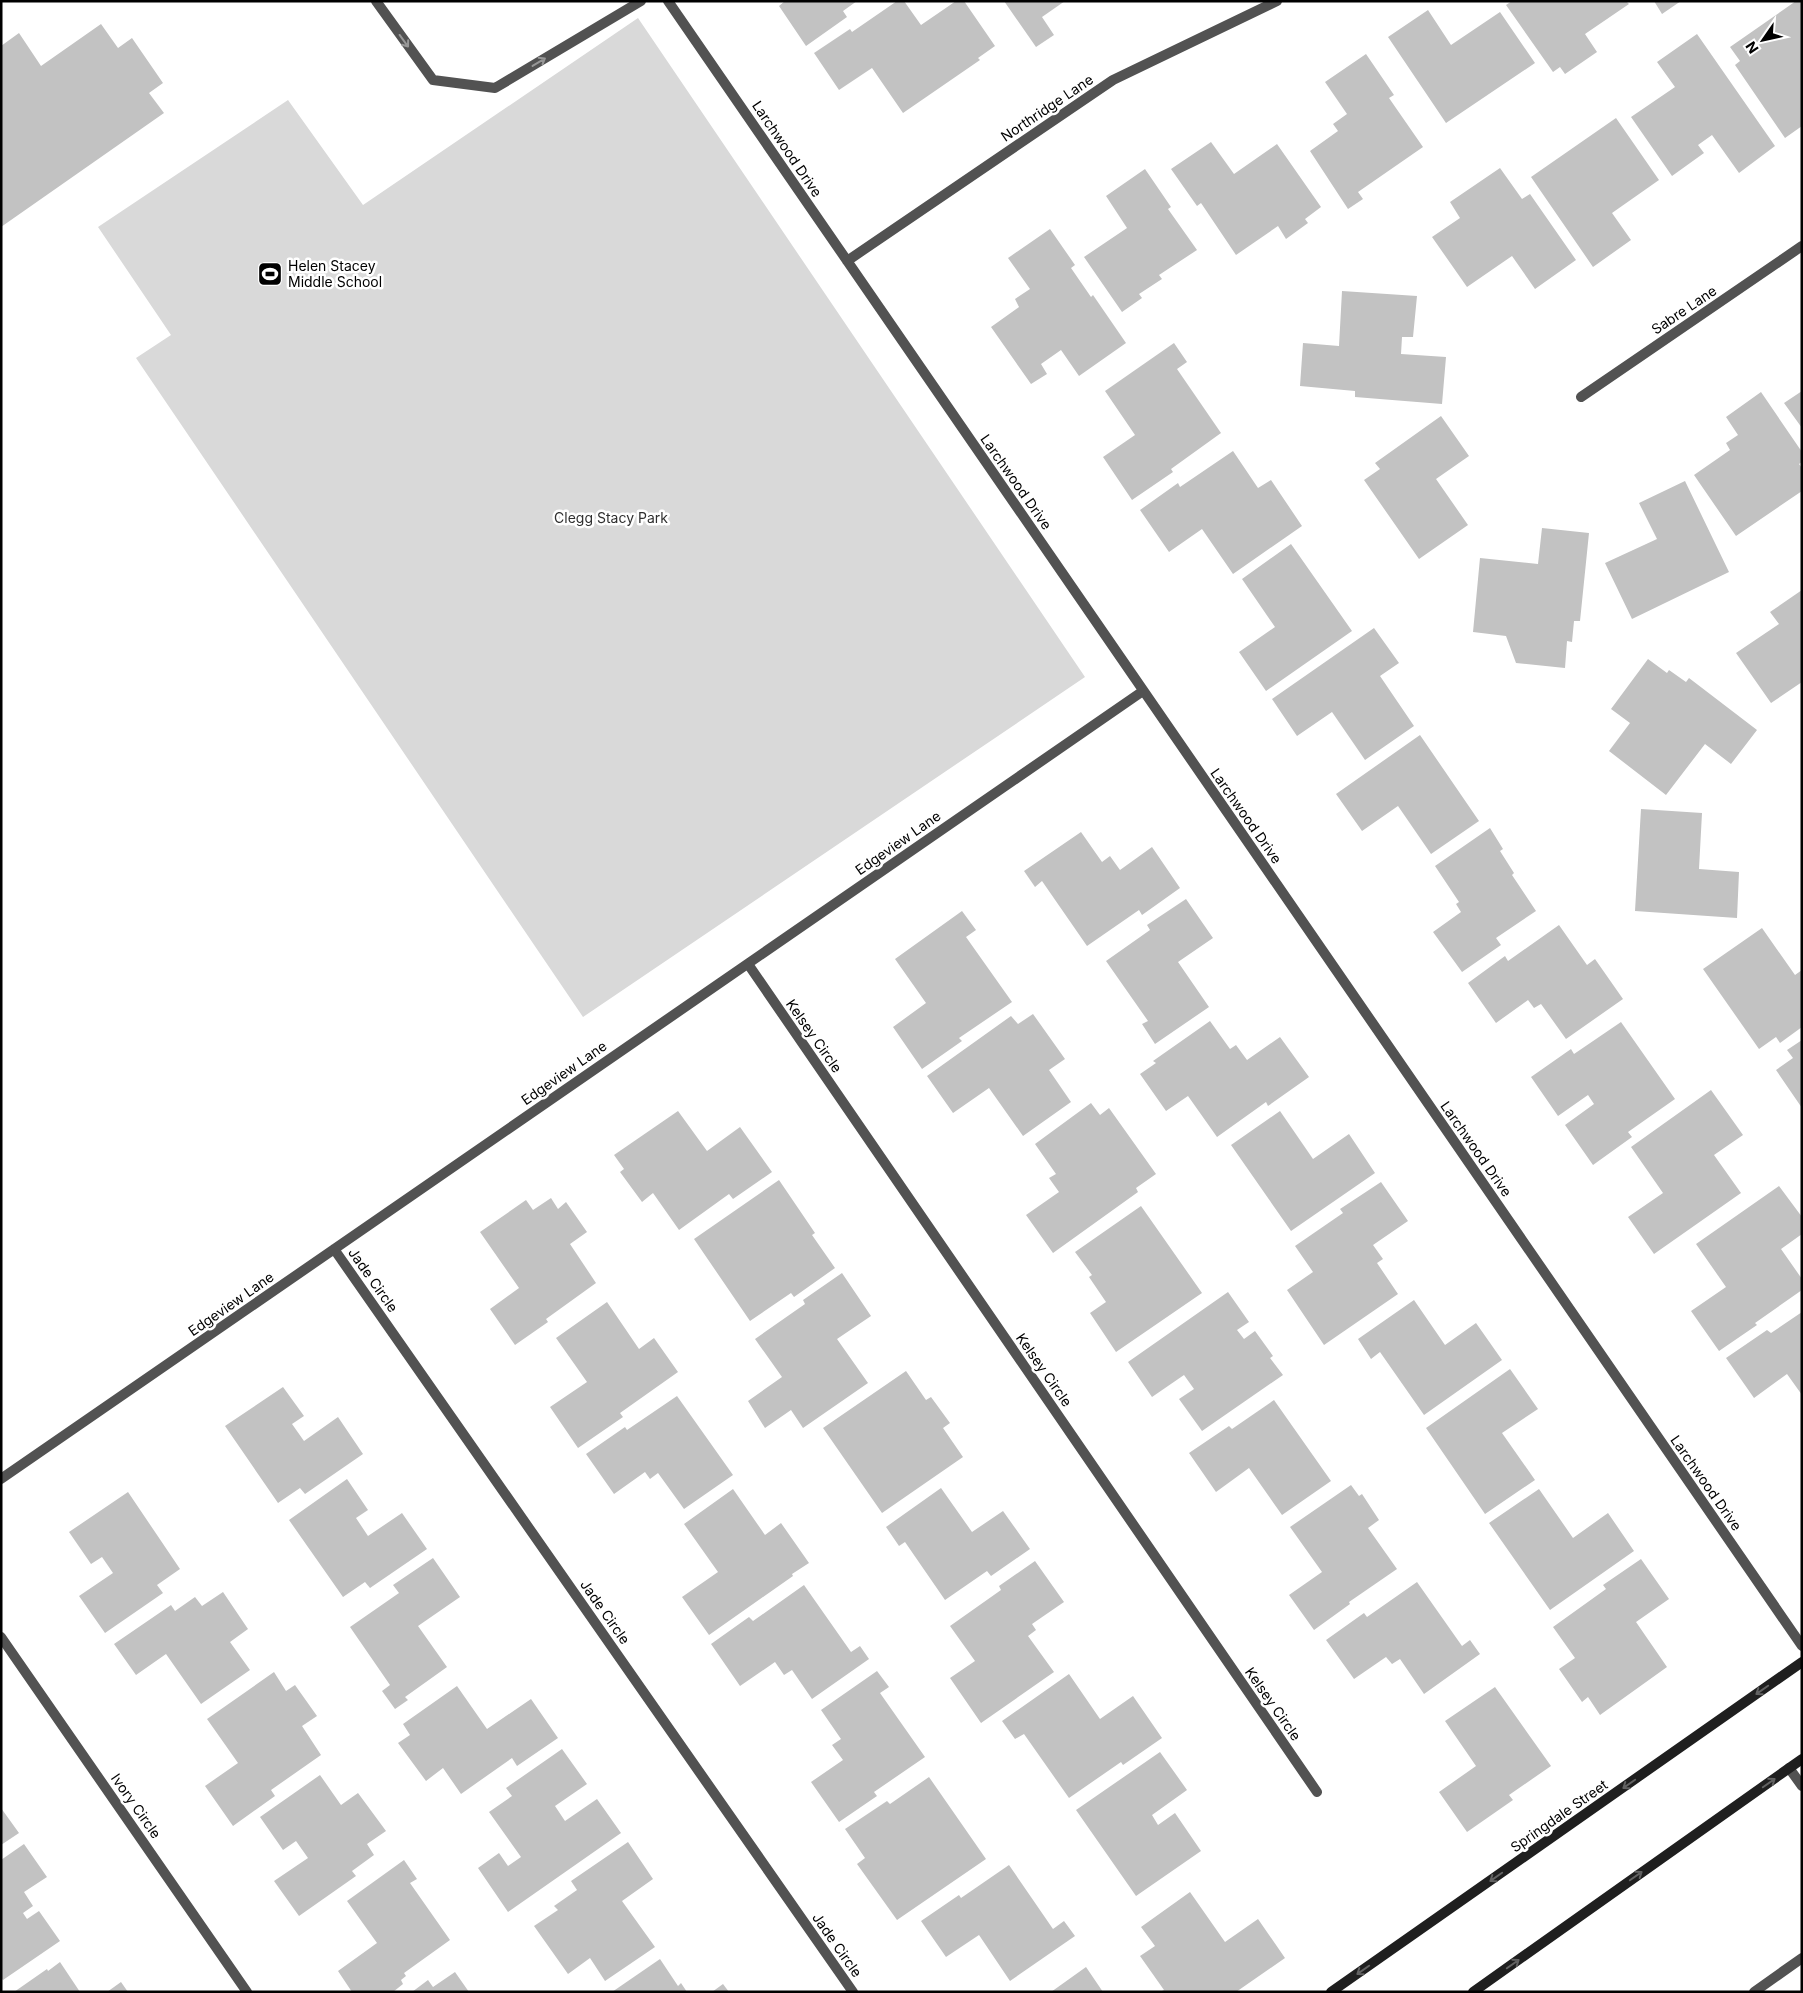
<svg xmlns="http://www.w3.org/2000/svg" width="1803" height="1993" font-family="Inter,sans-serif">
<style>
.green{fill:#d9d9d9}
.building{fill:#c2c2c2}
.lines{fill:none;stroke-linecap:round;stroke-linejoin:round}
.lane{stroke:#525252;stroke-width:10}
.street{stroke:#525252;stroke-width:10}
.secondary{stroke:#1f1f1f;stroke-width:10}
.oneway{stroke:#979797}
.oneway2{stroke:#626262}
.labels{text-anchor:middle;stroke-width:5;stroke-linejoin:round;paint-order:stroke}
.street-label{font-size:14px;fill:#000;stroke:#fff}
.poi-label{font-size:14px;fill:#000;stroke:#fff;text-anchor:start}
.park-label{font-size:14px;fill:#303030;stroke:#fff}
</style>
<rect width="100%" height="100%" fill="#fff"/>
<!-- green -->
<path class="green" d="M638 18 1085 677 583 1017 136 358 171 335 98 227 288 100 363 205Z"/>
<!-- building -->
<path class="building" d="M785 1H857L843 11 847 17 806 46 779 6Z
M897 1H904L921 25 956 1H964L995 46 978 58 980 60 903 113 872 68 839 90 814 53 850 29 852 32Z
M1004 1H1065L1042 17 1054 35 1036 47Z
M1512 1H1626L1629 4 1585 34 1597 52 1565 74 1560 67 1553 72 1506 5Z
M1654 1H1681L1662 14Z
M1796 1H1802V126L1785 138 1735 65 1740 61 1730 47Z
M1428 10 1451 45 1500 12 1535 63 1446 123 1388 37Z
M101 24 118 48 132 38 163 83 149 93 164 113 1 227V46L19 33 41 66Z
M1697 34 1775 146 1739 173 1712 135 1698 145 1704 153 1672 176 1631 117 1675 87 1657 62Z
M1366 54 1394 95 1389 98 1423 147 1358 192 1363 199 1348 209 1310 151 1338 131 1333 124 1347 114 1325 82Z
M1616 118 1659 180 1612 213 1631 240 1593 267 1531 177Z
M1211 142 1234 174 1277 144 1321 207 1305 219 1308 223 1286 239 1278 226 1236 255 1201 203 1197 206 1171 169Z
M1500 168 1522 199 1530 194 1576 260 1535 289 1512 256 1467 287 1432 237 1460 218 1450 202Z
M1145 169 1171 207 1168 209 1197 250 1159 275 1162 279 1139 294 1142 298 1122 312 1084 257 1127 228 1106 196Z
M1050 229 1075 265 1071 268 1091 297 1093 295 1126 343 1079 376 1061 350 1041 364 1047 374 1031 384 991 327 1019 307 1015 299 1030 289 1008 258Z
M1342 291 1417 296 1413 337H1402L1401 354 1446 357 1442 404 1355 397V391L1300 386 1303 343 1339 346Z
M1174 343 1187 362 1177 369 1221 433 1171 469 1173 472 1132 500 1103 457 1135 435 1105 391Z
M1802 391V428L1784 403Z
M1761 392 1802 452V462L1799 464 1802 468V491L1736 536 1694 475 1730 450 1726 443 1738 435 1726 417Z
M1441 416 1469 456 1436 479 1468 525 1419 559 1364 480 1380 469 1375 463Z
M1233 451 1258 488 1271 480 1302 526 1233 574 1202 529 1169 552 1140 510 1178 483 1180 487Z
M1685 481 1729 572 1632 619 1605 563 1657 539 1639 503Z
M1542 528 1589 533 1580 621H1574L1572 642 1567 641 1565 668 1516 663 1506 636 1473 632 1480 558 1538 564Z
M1291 544 1352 631 1266 691 1239 652 1275 627 1242 579Z
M1802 590V682L1771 703 1736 653 1779 624 1770 612Z
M1374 628 1399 663 1380 676 1414 726 1365 760 1332 712 1297 736 1272 699Z
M1648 659 1667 673 1669 670 1686 682 1689 678 1757 730 1731 764 1705 744 1666 795 1609 751 1630 723 1611 709Z
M1420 735 1479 821 1431 854 1398 806 1362 831 1336 794Z
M1641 809 1702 813 1699 869 1739 872 1737 918 1635 911Z
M1490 828 1503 849 1500 851 1514 873 1512 875 1536 911 1496 938 1501 945 1462 972 1433 932 1461 912 1456 904 1459 902 1435 866Z
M1081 832 1102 862 1110 856 1120 870 1152 847 1180 888 1142 915 1139 910 1087 946 1042 881 1035 887 1024 871Z
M1186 899 1213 938 1178 962 1209 1007 1155 1044 1142 1024 1148 1021 1106 961 1150 930 1147 925Z
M962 911 976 930 966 937 1012 1002 959 1038 962 1041 922 1069 893 1027 926 1003 895 959Z
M1559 925 1587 965 1595 959 1623 999 1566 1039 1541 1004 1534 1008 1528 1000 1496 1023 1468 983 1505 956 1508 961Z
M1762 928 1795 975 1802 970V1027L1780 1043 1776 1037 1759 1049 1703 969Z
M1033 1014 1065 1059 1049 1070 1071 1102 1023 1136 989 1088 953 1113 927 1076 1011 1016 1018 1024Z
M1210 1021 1230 1049 1236 1045 1247 1060 1280 1037 1309 1077 1268 1106 1266 1102 1217 1137 1188 1096 1166 1111 1140 1074 1156 1063 1153 1061Z
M1621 1022 1675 1099 1628 1132 1632 1137 1593 1165 1565 1125 1594 1104 1588 1095 1558 1116 1531 1077 1571 1049 1574 1054Z
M1802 1040V1108L1776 1070 1793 1058 1787 1050Z
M1711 1090 1743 1135 1714 1155 1741 1193 1654 1254 1628 1217 1663 1193 1631 1147Z
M1091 1103 1100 1115 1109 1108 1156 1174 1136 1188 1138 1192 1053 1253 1026 1215 1059 1192 1049 1178 1056 1174 1035 1144Z
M678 1111 707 1151 740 1127 772 1172 733 1199 729 1194 679 1230 653 1193 642 1202 620 1172 624 1169 614 1155Z
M1280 1111 1313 1159 1349 1134 1375 1173 1291 1231 1231 1145Z
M779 1180 815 1233 812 1235 835 1268 794 1297 791 1293 750 1321 694 1239Z
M1381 1182 1408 1221 1373 1245 1383 1259 1377 1263 1398 1294 1324 1345 1287 1290 1313 1272 1295 1246 1343 1213 1340 1209Z
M1779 1186 1802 1217V1234L1781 1249 1802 1279V1290L1755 1323 1757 1325 1719 1351 1691 1311 1726 1287 1696 1244Z
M551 1198 558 1209 566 1202 587 1232 570 1244 596 1283 546 1319 548 1322 515 1345 490 1309 519 1288 480 1232 526 1200 533 1210Z
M1141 1206 1202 1293 1116 1352 1090 1313 1106 1302 1089 1277 1092 1275 1075 1252Z
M842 1273 871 1316 837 1339 868 1383 803 1428 791 1410 765 1428 748 1401 782 1377 755 1339 805 1304 803 1300Z
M1228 1292 1249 1322 1237 1330 1244 1339 1255 1331 1273 1356 1270 1358 1283 1375 1202 1431 1179 1399 1194 1389 1184 1375 1152 1397 1128 1362Z
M1414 1300 1445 1345 1476 1323 1502 1360 1424 1415 1380 1352 1371 1359 1358 1339Z
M607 1302 639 1349 654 1338 678 1372 620 1413 623 1417 578 1448 550 1407 587 1382 556 1338Z
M1802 1312V1395L1787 1374 1754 1398 1726 1358 1767 1330 1771 1333Z
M1510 1369 1538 1409 1502 1433 1535 1480 1485 1514 1426 1428Z
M906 1371 926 1400 931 1397 950 1423 943 1428 963 1457 882 1513 823 1428Z
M283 1387 304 1416 292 1424 304 1441 338 1417 363 1454 305 1494 300 1488 278 1503 225 1426Z
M677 1396 733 1475 684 1509 658 1473 650 1479 645 1472 614 1494 586 1454 625 1427 627 1430Z
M1274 1400 1331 1481 1282 1515 1249 1468 1216 1492 1189 1453 1229 1426 1232 1429Z
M347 1479 368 1510 356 1518 368 1536 402 1513 427 1549 370 1588 365 1582 343 1597 289 1520Z
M1351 1485 1359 1496 1362 1494 1379 1520 1368 1528 1397 1569 1349 1602 1350 1604 1314 1630 1289 1595 1322 1572 1290 1527Z
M941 1488 972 1532 1003 1511 1030 1549 991 1576 987 1571 945 1600 905 1542 899 1546 886 1527Z
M733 1489 765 1535 781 1523 809 1563 792 1574 793 1576 709 1635 682 1597 718 1572 684 1524Z
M1539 1489 1573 1538 1608 1513 1634 1551 1550 1610 1489 1523Z
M128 1492 180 1569 157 1585 163 1593 105 1633 79 1596 113 1573 102 1557 91 1564 69 1532Z
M433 1558 460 1597 418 1626 447 1667 405 1697 408 1700 395 1709 382 1691 390 1685 350 1627 399 1593 393 1585Z
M1641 1559 1669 1599 1636 1622 1667 1667 1600 1715 1588 1697 1582 1702 1559 1669 1575 1658 1553 1627 1606 1589 1603 1585Z
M1035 1561 1064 1602 1032 1624 1036 1630 1028 1636 1054 1672 981 1723 950 1678 975 1661 950 1626 1001 1590 999 1586Z
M1417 1582 1462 1646 1470 1640 1480 1654 1424 1694 1400 1659 1392 1664 1386 1657 1354 1679 1326 1640 1364 1613 1367 1617Z
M804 1585 851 1652 860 1646 869 1659 812 1699 792 1670 784 1675 775 1662 740 1686 711 1644 749 1617 753 1621Z
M223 1592 248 1629 230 1642 250 1670 201 1704 166 1654 136 1675 114 1644 171 1605 175 1611 195 1597 202 1606Z
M877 1671 889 1687 880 1693 925 1757 874 1792 877 1796 839 1822 811 1782 843 1760 832 1745 841 1739 821 1710Z
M274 1672 286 1691 295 1685 317 1716 302 1726 321 1755 271 1790 275 1796 233 1826 205 1786 238 1763 207 1719Z
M1069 1674 1100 1719 1133 1696 1162 1738 1123 1765 1121 1762 1069 1798 1024 1734 1015 1739 1002 1721Z
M457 1686 487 1729 531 1699 558 1738 517 1766 512 1758 461 1794 443 1768 426 1781 398 1743 410 1735 403 1724Z
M1495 1687 1551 1766 1509 1795 1513 1800 1467 1832 1439 1792 1476 1766 1445 1721Z
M562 1749 587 1784 555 1806 565 1821 597 1799 621 1833 508 1912 478 1868 499 1853 508 1866 521 1857 489 1812 512 1796 506 1788Z
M1160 1752 1187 1790 1152 1815 1158 1825 1175 1813 1201 1851 1136 1896 1076 1810Z
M320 1775 341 1805 358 1793 386 1831 367 1844 374 1855 352 1871 356 1876 299 1916 274 1881 308 1858 296 1841 283 1850 260 1817Z
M929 1777 986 1859 897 1920 857 1864 865 1858 845 1829 887 1801 890 1804Z
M1 1808 19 1833 1 1845Z
M628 1842 653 1879 622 1901 655 1947 605 1981 590 1958 568 1974 534 1926 558 1910 554 1906 577 1890 571 1881Z
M24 1844 47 1877 24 1892 33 1906 23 1913 27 1919 39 1911 60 1941 3 1980 1 1978V1860Z
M404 1860 417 1879 410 1883 450 1940 404 1973 406 1976 401 1980 403 1984 393 1992H352L338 1971 377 1943 347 1901Z
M1009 1865 1053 1929 1064 1921 1075 1936 1010 1981 979 1935 946 1957 921 1921 959 1895 961 1898Z
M1190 1892 1225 1942 1258 1919 1285 1958 1236 1992H1160L1164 1990 1140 1956 1155 1946 1141 1927Z
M660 1959 678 1986 681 1983 687 1992H612Z
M60 1962 80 1992H14L47 1969 48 1971Z
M1086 1967 1103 1992H1051Z
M455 1972 469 1992H412L428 1980 433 1987Z
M121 1982 128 1992H107Z
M723 1984 729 1992H712Z"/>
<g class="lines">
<!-- lane -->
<path class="lane" d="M376 1 433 80 495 88 641 1
M1789 1768 1802 1786
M1754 1992 1802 1958"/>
<!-- street -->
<path class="street" d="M668 1 1802 1646
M847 261 1113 80 1277 1
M1581 397 1802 246
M748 964 1317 1792
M334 1249 853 1992
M1 1479 1143 691
M1 1637 247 1992"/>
<!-- secondary -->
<path class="secondary" d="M1331 1992 1802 1662
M1473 1992 1802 1759"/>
</g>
<!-- one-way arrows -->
<defs><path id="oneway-shaft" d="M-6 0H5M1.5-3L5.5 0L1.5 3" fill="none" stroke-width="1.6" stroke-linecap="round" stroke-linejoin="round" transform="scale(1.25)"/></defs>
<g class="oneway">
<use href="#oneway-shaft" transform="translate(404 41) rotate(54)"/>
<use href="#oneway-shaft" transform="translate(539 62) rotate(-31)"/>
</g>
<g class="oneway2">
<use href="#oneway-shaft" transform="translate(1762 1690) rotate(145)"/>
<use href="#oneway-shaft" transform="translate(1769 1783) rotate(-35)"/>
<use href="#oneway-shaft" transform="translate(1629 1784) rotate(145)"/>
<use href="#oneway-shaft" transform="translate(1636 1876) rotate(-35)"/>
<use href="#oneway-shaft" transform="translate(1496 1877) rotate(145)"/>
<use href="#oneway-shaft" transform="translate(1513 1964) rotate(-35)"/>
<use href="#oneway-shaft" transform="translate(1363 1970) rotate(145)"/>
</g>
<!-- icons -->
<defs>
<symbol id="stadium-square" viewBox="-11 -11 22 22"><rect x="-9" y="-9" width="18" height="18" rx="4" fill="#000" stroke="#fff"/><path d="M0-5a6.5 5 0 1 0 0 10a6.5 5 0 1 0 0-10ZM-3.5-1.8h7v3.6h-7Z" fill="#fff"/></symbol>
</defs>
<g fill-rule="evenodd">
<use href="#stadium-square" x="256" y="260" width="28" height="28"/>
</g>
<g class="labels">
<!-- street labels -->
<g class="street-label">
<text transform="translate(1047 108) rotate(-34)" y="5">Northridge Lane</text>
<text transform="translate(787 149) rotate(56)" y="5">Larchwood Drive</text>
<text transform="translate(1684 310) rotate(-34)" y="5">Sabre Lane</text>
<text transform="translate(1016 482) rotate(55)" y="5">Larchwood Drive</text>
<text transform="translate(1246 816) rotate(55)" y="5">Larchwood Drive</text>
<text transform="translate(898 843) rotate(-35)" y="5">Edgeview Lane</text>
<text transform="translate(814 1036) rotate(55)" y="5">Kelsey Circle</text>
<text transform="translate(564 1073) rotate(-35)" y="5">Edgeview Lane</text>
<text transform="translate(1476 1149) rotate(55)" y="5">Larchwood Drive</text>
<text transform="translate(373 1280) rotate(55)" y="5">Jade Circle</text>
<text transform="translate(231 1304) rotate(-35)" y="5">Edgeview Lane</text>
<text transform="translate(1044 1370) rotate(55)" y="5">Kelsey Circle</text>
<text transform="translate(1706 1483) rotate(55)" y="5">Larchwood Drive</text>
<text transform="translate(605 1612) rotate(55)" y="5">Jade Circle</text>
<text transform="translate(1273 1704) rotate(55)" y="5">Kelsey Circle</text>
<text transform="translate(136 1806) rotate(55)" y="5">Ivory Circle</text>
<text transform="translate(1559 1816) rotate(-35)" y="5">Springdale Street</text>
<text transform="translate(837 1945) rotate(55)" y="5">Jade Circle</text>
</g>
<!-- poi labels -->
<g class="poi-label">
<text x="288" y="271">Helen Stacey<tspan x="288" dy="16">Middle School</tspan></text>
</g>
<!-- park labels -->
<g class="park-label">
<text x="611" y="523">Clegg Stacy Park</text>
</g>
</g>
<!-- border -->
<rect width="1803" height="1993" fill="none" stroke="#000000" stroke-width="5"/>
<!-- north arrow -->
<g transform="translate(1763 40) rotate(236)" stroke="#ffffff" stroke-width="4" paint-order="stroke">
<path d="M0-4L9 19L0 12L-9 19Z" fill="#000000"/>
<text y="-8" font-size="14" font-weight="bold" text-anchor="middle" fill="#000000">N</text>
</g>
</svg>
